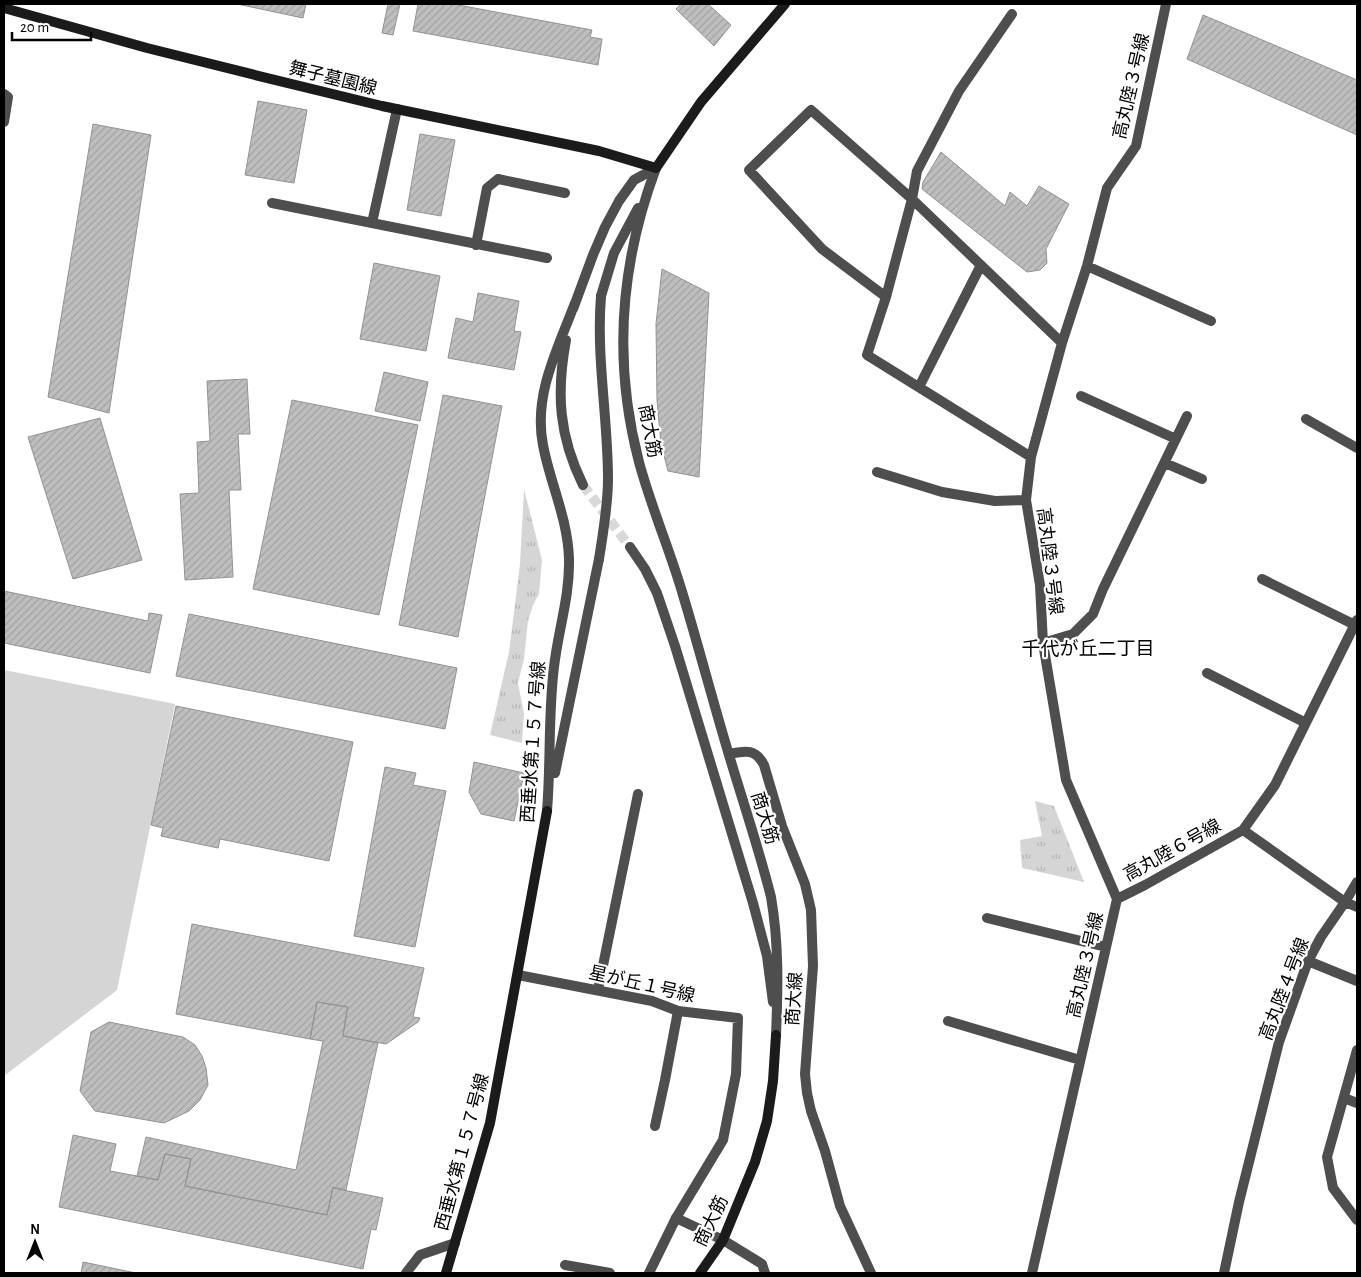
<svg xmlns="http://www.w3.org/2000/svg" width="1361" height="1277" font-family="'Alegreya Sans','Noto Sans JP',sans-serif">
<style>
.grass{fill:#d5d5d5}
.park{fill:url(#park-tufts)}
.building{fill:url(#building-hatch);stroke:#929292}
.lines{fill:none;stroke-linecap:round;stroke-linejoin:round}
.street-tunnel{stroke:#d9d9d9;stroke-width:10;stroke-dasharray:10 5;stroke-linecap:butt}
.lane{stroke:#4e4e4e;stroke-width:10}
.street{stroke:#4e4e4e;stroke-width:10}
.secondary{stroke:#1b1b1b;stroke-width:10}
.street-bridge{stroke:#4e4e4e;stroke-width:10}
.labels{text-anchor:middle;stroke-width:4.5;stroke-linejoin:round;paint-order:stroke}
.street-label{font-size:18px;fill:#000;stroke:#fff}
.neighbourhood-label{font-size:19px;fill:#000;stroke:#fff}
</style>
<defs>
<pattern id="park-tufts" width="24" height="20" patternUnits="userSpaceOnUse" patternTransform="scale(1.25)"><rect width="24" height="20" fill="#d5d5d5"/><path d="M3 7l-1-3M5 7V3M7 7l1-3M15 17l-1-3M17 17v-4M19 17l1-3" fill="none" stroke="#b5b5b5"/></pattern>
<pattern id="building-hatch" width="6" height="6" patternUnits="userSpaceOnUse" patternTransform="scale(1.25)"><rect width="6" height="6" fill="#bebebe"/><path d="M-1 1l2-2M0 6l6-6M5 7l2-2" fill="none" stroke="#a2a2a2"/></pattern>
</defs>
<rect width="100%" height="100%" fill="#fff"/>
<!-- grass -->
<path class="grass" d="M4 670 175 704 117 990 4 1076Z"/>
<!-- park -->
<path class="park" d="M524 489 542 560 539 594 533 605 528 621 524 659 518 683 524 714 522 743 490 735 509 652 520 564Z
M1035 801 1054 806 1084 882 1022 868 1020 840 1042 836Z"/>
<!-- building -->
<path class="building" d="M237 4H306L303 18Z
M388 4H400L393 35 382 33Z
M418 4H453L592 30 590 37 602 39 598 65 413 31Z
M681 4H708L731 25 714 46 676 9Z
M1203 15 1357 80V135L1187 59Z
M258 101 307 110 294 183 245 175Z
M93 124 151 135 109 413 48 397Z
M420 134 455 140 441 216 407 210Z
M941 152 1005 206 1010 192 1027 206 1039 186 1069 204 1046 249 1047 263 1040 270 1027 272 922 189 923 182Z
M374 263 440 276 426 351 360 339Z
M662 269 709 293 699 477 668 471 661 444 657 400 656 324Z
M478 293 519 301 514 331 521 332 514 370 448 358 456 318 473 322Z
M384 372 428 382 420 421 375 411Z
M247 379 250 434H238L241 490H229L233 577 185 580 180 494 199 493 197 442 210 441 207 381Z
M443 395 502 406 458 637 399 625Z
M292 400 418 425 379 615 253 589Z
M100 418 142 560 73 579 28 437Z
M4 591 148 621 149 613 162 615 150 673 4 643Z
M189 614 457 668 445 729 176 676Z
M176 706 353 742 329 861 220 839 218 848 161 836 163 828 151 825Z
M474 762 524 773 514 821 481 814 469 792Z
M385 767 416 773 413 785 446 791 415 947 354 936Z
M192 924 424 968 413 1017 420 1018 418 1022 386 1044 343 1036 348 1007 317 1002 310 1039 176 1014Z
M317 1002 347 1007 343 1036 378 1043 346 1190 333 1187 327 1215 185 1186 191 1159 165 1154 158 1180 137 1176 146 1137 296 1170 323 1041 310 1039Z
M109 1022 183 1037 195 1045 202 1056 206 1068 208 1085 200 1100 189 1111 164 1123 95 1111 80 1091 91 1032Z
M73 1135 116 1144 110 1171 158 1180 165 1154 191 1159 185 1186 327 1215 333 1188 383 1198 376 1230 371 1229 363 1269 59 1207Z
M83 1262 136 1273H81Z"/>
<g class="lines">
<!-- street-tunnel -->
<path class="street-tunnel" d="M583 485 630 547"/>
<!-- lane -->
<path class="lane" d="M4 94 8 97 4 122
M272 203 547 258
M372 223 397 109
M476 245 487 188 498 179 565 193
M598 990 638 794
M655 1126 665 1080 678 1011
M565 1265 610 1273
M406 1273 420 1255 455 1243
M649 1273 676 1218"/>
<!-- street -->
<path class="street" d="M1012 14 959 91 917 171 912 199 886 297 867 355 1031 457
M656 168C620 264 613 363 639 462 651 507 670 550 683 595 699 648 713 702 729 755 743 802 759 849 771 897 779 944 778 987 776 1035
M1087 266 1211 321
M601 296 614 253 638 208
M886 297 822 249 749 170 811 110 912 199 1062 343
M573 309 593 255 605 227 619 201 634 180 656 168
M566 340C556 394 559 436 583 485
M919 387 981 265
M1081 396 1176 439
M1306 419 1357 448
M1165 463 1202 479
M877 472 942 492 995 501 1026 500
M630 547 645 569 657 593 675 646 753 903 767 956 773 1002
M1262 579 1355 625
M1043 643 1073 634 1093 614 1103 589 1187 416
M1207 673 1306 723
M729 754C745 751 755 748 764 765L782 826 805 884 811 910 813 966 805 1074 807 1093 811 1111 825 1151 840 1206 871 1273
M555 773 599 559
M547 811C551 763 548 715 554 667 558 631 570 596 569 559 568 519 550 483 543 445 533 395 558 348 575 303
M1357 882 1345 902 1357 907
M1117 899 1145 885 1243 830
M987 918 1106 947
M1308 961 1357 981
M518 975 652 1001 678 1011 738 1018 736 1074 723 1140 676 1218 723 1240 762 1264 765 1273
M948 1021 1080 1060
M1357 1050 1327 1157 1333 1188 1357 1220
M1344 1098 1357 1103
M1032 1273 1117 899 1066 780 1043 643 1040 585 1026 500 1031 457 1062 343 1087 266 1107 188 1136 146 1166 4
M1224 1273 1239 1202 1279 1042 1308 961 1321 937 1345 902 1243 830 1275 785 1357 620"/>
<!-- secondary -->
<path class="secondary" d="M4 8 147 48 255 75 382 106 599 151 656 168 701 102 785 4
M446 1273 490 1123 547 811
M700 1273 723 1240 755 1162 767 1121 773 1081 776 1035"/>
<!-- street-bridge -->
<path class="street-bridge" d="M599 559C603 533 608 506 608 479 608 418 596 357 601 296"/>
</g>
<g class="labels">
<!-- street labels -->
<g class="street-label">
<text transform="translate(333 78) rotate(14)" y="6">舞子墓園線</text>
<text transform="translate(1131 86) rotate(-77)" y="6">高丸陸３号線</text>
<text transform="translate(650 431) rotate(79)" y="6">商大筋</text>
<text transform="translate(1050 561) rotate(83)" y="6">高丸陸３号線</text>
<text transform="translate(533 742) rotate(-86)" y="6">西垂水第１５７号線</text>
<text transform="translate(765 818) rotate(73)" y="6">商大筋</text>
<text transform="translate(1172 850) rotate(-29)" y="6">高丸陸６号線</text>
<text transform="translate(1085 965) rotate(-77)" y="6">高丸陸３号線</text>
<text transform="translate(642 984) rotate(13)" y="6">星が丘１号線</text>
<text transform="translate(1284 989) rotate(-69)" y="6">高丸陸４号線</text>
<text transform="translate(794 999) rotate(-86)" y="6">商大線</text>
<text transform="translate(462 1152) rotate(-75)" y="6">西垂水第１５７号線</text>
<text transform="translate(711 1221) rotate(-64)" y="6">商大筋</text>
</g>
<!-- neighbourhood labels -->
<g class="neighbourhood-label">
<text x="1088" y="655">千代が丘二丁目</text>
</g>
</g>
<!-- border -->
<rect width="1361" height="1277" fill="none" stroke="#000000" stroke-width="10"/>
<!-- north arrow -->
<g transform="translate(35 1242)" stroke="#ffffff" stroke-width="4" paint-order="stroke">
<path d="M0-4L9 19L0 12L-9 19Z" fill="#000000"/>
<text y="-8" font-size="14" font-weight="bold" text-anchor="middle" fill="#000000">N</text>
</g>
<!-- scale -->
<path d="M12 32v8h79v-8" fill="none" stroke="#000000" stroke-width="2.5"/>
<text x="20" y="32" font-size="15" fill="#000000" stroke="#ffffff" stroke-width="4" paint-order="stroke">20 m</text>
</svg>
